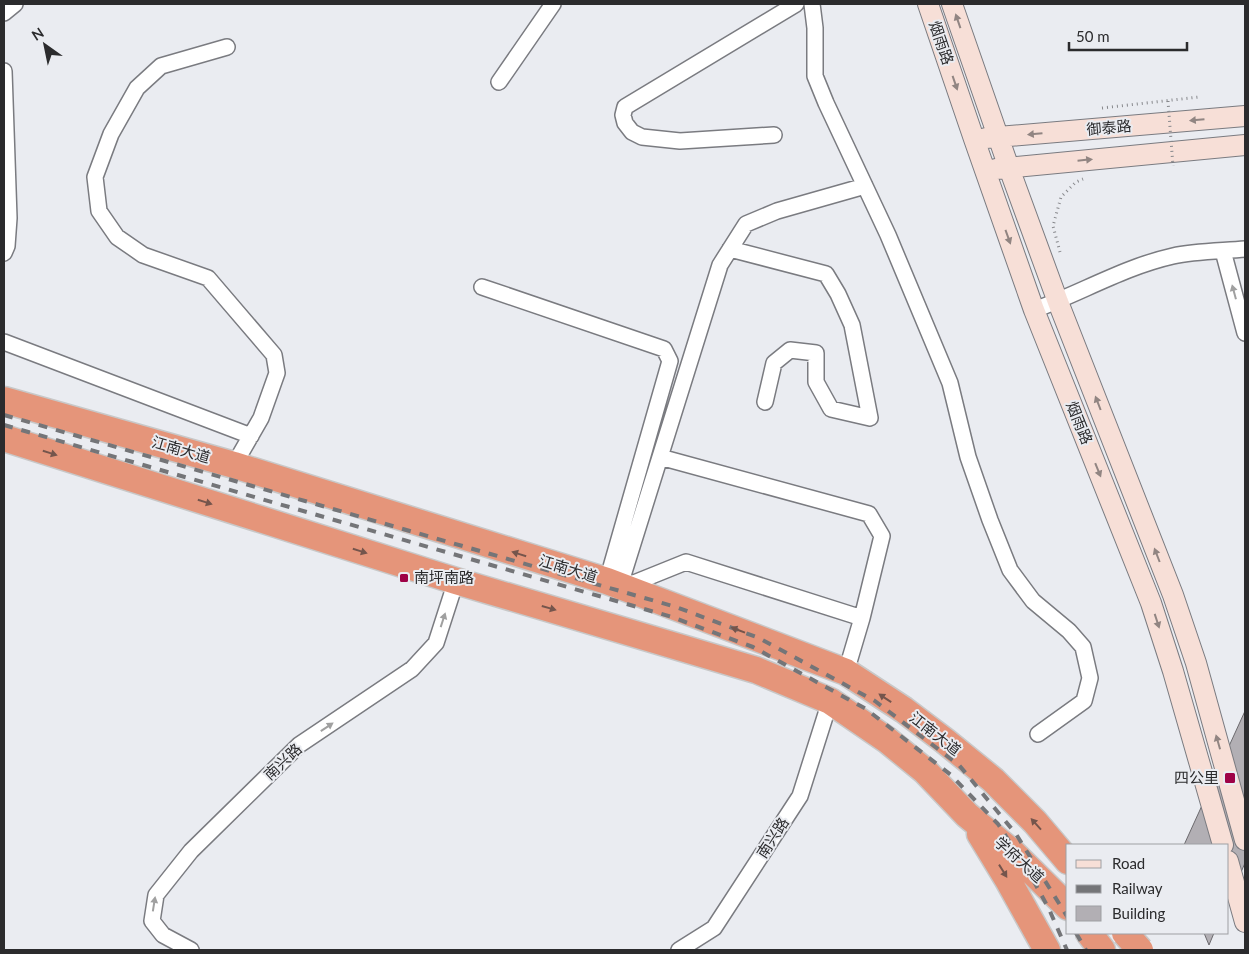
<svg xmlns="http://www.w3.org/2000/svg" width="1249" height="954" font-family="Lato,'Noto Sans SC',sans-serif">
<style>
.building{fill:#b2afb4;stroke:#6b696d}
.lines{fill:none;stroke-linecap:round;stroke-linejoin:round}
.street-casing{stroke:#7a7b80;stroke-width:18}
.secondary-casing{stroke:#7a7b80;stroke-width:22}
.highway-casing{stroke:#c8c8c8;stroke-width:29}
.path{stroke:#87888c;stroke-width:3;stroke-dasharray:1 4;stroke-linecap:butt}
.street{stroke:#fff;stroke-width:15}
.secondary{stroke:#f7dfd7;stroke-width:20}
.highway{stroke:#e5957a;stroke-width:26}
.rail{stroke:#747578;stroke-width:4;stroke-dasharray:9 9;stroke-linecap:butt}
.highway-bridge-casing{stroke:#c8c8c8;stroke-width:29;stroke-linecap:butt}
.path-bridge{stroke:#87888c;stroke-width:3;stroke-dasharray:1 4;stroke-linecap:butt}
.highway-bridge{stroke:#e5957a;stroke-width:26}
.oneway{fill:#918582}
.oneway2{fill:#a0a0a0}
.oneway3{fill:#75554c}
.poi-dot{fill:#9e0247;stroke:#eaecf1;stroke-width:2}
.labels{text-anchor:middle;stroke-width:4;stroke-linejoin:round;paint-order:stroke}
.street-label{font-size:15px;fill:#2b2b2d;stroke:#eaecf1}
.poi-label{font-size:15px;fill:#2b2b2d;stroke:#eaecf1;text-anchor:start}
</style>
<rect width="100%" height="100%" fill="#eaecf1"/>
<!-- building -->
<path class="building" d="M1245 711V863L1228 902V845H1184Z
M1204 933H1214L1209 945Z"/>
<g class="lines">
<defs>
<path id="street" d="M812 4 815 28V76L826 103 888 235 950 383 968 457 990 520 1010 570 1033 601 1069 631 1083 647 1090 678 1084 701 1038 734
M4 13 15 4
M227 47 161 66 137 88 111 134 95 177 99 211 117 237 143 255 208 278 274 355 277 373 261 418 234 465
M4 71 9 218 7 246 4 253
M499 82 553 4
M774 135 680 141 642 137 632 132 625 123 623 115 625 107 796 4
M730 249 826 274 838 294 852 325 870 418 831 409 816 382V353L790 350 774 363 765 402
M1223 251 1245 333
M482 287 664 349 670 361 607 581
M1034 310C1081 293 1124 267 1173 256 1194 251 1223 251 1245 249
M4 342 251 436
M660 457 869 514 882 536 862 618 846 672
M620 585 720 265 746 224 777 211 865 186
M624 587 686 562 862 618
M191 950 163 935 152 921 156 895 191 851 299 745 412 669 436 643 456 581
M679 950 714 928 800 796 830 701"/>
<path id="secondary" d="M928 4 974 139 1034 310 1151 603 1173 671 1223 845
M952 4 1009 168 1058 302 1173 595 1196 663 1245 840
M986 138 1245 116
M996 169 1245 145
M1228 861 1245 922"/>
<path id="highway" d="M4 400 234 465 607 581 846 672 904 710 945 741 993 780 1035 822 1068 861
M4 438 456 581 756 670 830 701 887 740 925 771 967 815 1012 852 1068 907
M980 834 1008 880 1047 950
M1089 933 1102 950"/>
</defs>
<!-- street casing -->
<use href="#street" class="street-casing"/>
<!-- secondary casing -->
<use href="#secondary" class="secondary-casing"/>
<!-- highway casing -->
<use href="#highway" class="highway-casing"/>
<!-- path -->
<path class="path" d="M1102 108 1199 97
M1060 252 1053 226 1061 197 1076 182 1083 179"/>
<!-- street -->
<use href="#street" class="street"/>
<!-- secondary -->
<use href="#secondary" class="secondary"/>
<!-- highway -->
<use href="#highway" class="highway"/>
<!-- rail -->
<path class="rail" d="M4 415 676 607 759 638 875 701 959 765 1016 834 1068 918
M4 425 672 617 753 647 866 709 951 775 998 824 1026 867 1049 909 1067 950
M1076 933 1086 950"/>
<defs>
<path id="highway-bridge" d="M1125 933 1140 950"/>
</defs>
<!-- highway-bridge casing -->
<use href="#highway-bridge" class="highway-bridge-casing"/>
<!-- path-bridge -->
<path class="path-bridge" d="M1168 101 1173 166"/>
<!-- highway-bridge -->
<use href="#highway-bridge" class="highway-bridge"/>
</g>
<!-- one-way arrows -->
<defs><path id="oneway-solid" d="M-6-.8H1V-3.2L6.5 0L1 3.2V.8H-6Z" transform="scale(1.25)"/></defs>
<g class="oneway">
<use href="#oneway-solid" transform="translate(958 21) rotate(-109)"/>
<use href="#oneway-solid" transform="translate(955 83) rotate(71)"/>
<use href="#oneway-solid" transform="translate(1197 120) rotate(175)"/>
<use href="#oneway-solid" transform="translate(1035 134) rotate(175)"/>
<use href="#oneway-solid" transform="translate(1085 160) rotate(-6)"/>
<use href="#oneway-solid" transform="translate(1008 237) rotate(70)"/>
<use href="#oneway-solid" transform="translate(1098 403) rotate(-111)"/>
<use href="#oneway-solid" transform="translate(1098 470) rotate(68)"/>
<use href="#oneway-solid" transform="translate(1157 555) rotate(-111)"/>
<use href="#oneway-solid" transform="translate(1157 621) rotate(72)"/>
<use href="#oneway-solid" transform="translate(1218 742) rotate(-106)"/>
</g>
<g class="oneway2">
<use href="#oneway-solid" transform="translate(1234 292) rotate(-105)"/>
<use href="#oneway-solid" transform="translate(443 620) rotate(-72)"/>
<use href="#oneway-solid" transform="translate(327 727) rotate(-34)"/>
<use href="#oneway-solid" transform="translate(154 904) rotate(-81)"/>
</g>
<g class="oneway3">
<use href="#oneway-solid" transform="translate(50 453) rotate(17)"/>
<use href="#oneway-solid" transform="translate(205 502) rotate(17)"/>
<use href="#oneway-solid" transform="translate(360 551) rotate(17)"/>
<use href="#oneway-solid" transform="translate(519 554) rotate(-163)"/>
<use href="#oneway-solid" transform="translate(549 608) rotate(16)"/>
<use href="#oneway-solid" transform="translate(738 630) rotate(-159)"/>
<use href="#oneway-solid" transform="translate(885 698) rotate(-146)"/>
<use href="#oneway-solid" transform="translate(1036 824) rotate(-132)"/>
<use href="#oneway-solid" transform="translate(1003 871) rotate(58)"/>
</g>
<!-- markers -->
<g class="poi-dot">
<rect x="399" y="573" width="10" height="10" rx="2.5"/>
<rect x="1224" y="772" width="12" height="12" rx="2.5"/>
</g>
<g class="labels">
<!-- street labels -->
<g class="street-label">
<text transform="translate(941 43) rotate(71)" y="5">烟雨路</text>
<text transform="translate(1109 128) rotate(-5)" y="5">御泰路</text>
<text transform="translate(1079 423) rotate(68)" y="5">烟雨路</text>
<text transform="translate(181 450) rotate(16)" y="5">江南大道</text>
<text transform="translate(568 569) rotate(17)" y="5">江南大道</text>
<text transform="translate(935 734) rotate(38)" y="5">江南大道</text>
<text transform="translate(283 762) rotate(-43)" y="5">南兴路</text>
<text transform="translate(773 838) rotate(-57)" y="5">南兴路</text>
<text transform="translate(1019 860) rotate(42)" y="5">学府大道</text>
</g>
<!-- poi labels -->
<g class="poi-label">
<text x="414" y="583">南坪南路</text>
<text x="1219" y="783" text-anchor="end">四公里</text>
</g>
</g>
<!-- border -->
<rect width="1249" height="954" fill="none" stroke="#2b2b2d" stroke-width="10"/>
<!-- legend -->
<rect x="1066" y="844" width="162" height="90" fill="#eaecf1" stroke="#9e9fa3"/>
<rect x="1076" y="860" width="25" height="8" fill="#f7dfd7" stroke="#9e9fa3"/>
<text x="1112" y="869" font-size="15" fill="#2b2b2d">Road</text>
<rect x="1076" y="885" width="25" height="8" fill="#747578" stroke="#9e9fa3"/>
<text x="1112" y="894" font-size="15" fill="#2b2b2d">Railway</text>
<rect x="1076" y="906" width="25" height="15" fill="#b2afb4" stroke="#9e9fa3"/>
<text x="1112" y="919" font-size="15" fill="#2b2b2d">Building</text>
<!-- north arrow -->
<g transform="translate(45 45) rotate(327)" stroke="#eaecf1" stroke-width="4" paint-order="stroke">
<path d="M0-4L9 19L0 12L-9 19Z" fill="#2b2b2d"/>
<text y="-8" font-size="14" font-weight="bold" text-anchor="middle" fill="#2b2b2d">N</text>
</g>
<!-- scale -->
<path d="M1069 42v8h118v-8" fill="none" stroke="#2b2b2d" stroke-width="2.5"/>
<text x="1076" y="42" font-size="15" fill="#2b2b2d" stroke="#eaecf1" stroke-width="4" paint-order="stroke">50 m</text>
</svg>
